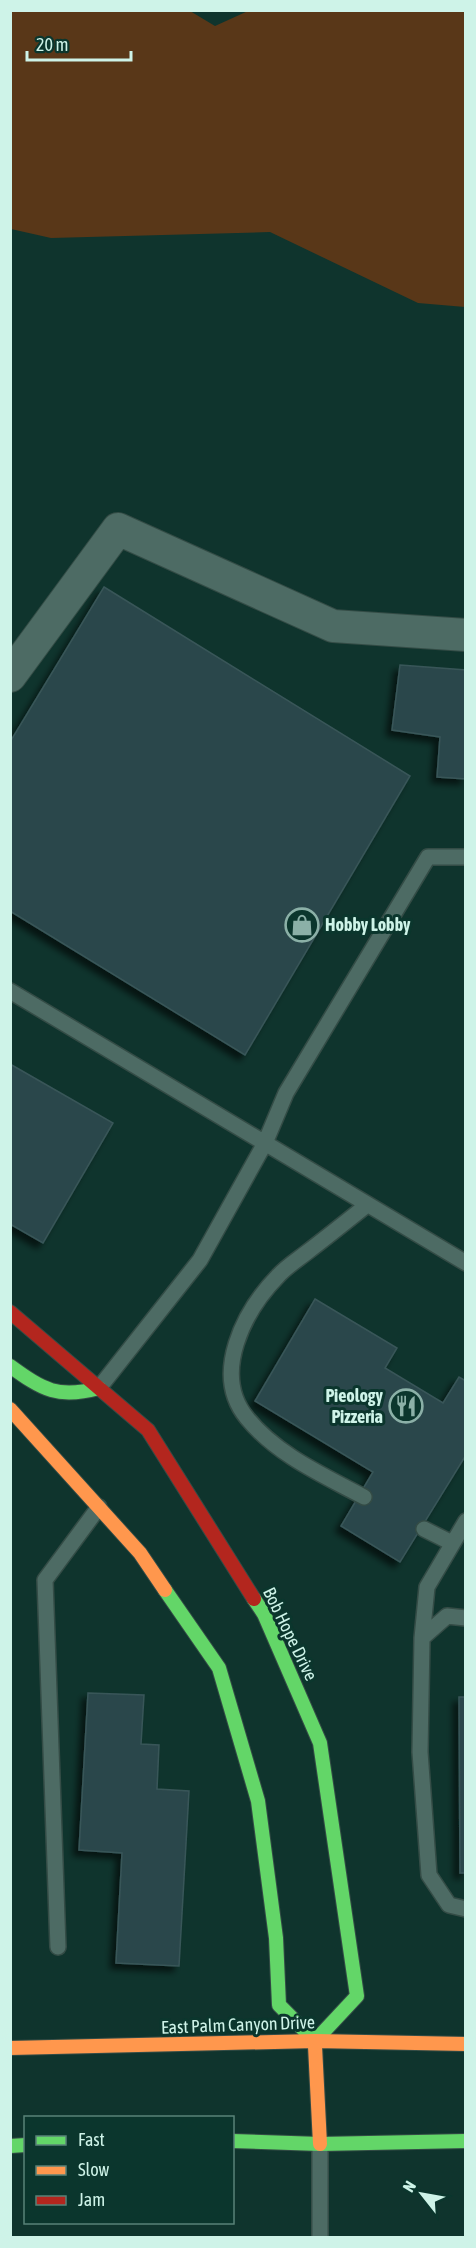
<svg xmlns="http://www.w3.org/2000/svg" width="476" height="2248" font-family="'Asap Condensed',sans-serif">
<style>
.green{fill:#593718}
.building{fill:#2b474b;stroke:#395659;stroke-width:1.5;filter:url(#shadow)}
.lines{fill:none;stroke-linecap:round;stroke-linejoin:round}
.lane-casing{stroke:#344c46;stroke-width:18}
.street-casing{stroke:#344c46;stroke-width:34}
.fast-casing{stroke:#344c46;stroke-width:16}
.slow-casing{stroke:#344c46;stroke-width:16}
.jam-casing{stroke:#344c46;stroke-width:16}
.lane{stroke:#4d6b64;stroke-width:15}
.street{stroke:#4d6b64;stroke-width:32}
.fast{stroke:#63d668;stroke-width:14}
.slow{stroke:#ff974d;stroke-width:14}
.jam{stroke:#b3261e;stroke-width:14}
.labels{text-anchor:middle;stroke-width:6;stroke-linejoin:round;paint-order:stroke}
.poi-label{font-size:18px;font-weight:bold;fill:#cef3e8;stroke:#0b362d;text-anchor:start}
.street-label{font-size:18px;fill:#cef3e8;stroke:#0b362d}
</style>
<defs>
<filter id="shadow"><feDropShadow dx="-5.5" dy="5.5" stdDeviation="3" flood-color="#0009"/></filter>
</defs>
<rect width="100%" height="100%" fill="#0f342d"/>
<!-- green -->
<path class="green" d="M11 10 190 11 215 26 248 11H465V307L418 303 270 232 51 238 11 229Z"/>
<!-- building -->
<path class="building" d="M104 587 410 776 245 1055 10 911V742Z
M400 665 466 670V779L437 777 440 737 392 730Z
M10 1064 113 1123 43 1243 10 1224Z
M315 1299 397 1348 385 1368 443 1403 459 1377 466 1381V1455L400 1562 341 1526 373 1472 255 1401Z
M88 1693 144 1695 141 1744 159 1745 157 1789 189 1791 179 1966 116 1963 122 1853 79 1850Z
M459 1697H466V1873H460Z"/>
<g class="lines">
<defs>
<path id="lane" d="M10 991 466 1263
M99 1388 200 1260 265 1143 286 1093 428 857H466
M364 1497C323 1475 277 1455 247 1418 211 1374 244 1311 278 1276 286 1267 297 1260 306 1253 327 1237 347 1221 367 1205
M424 1529 452 1543
M466 1618 447 1616 422 1638 420 1752 429 1875 449 1905 466 1909
M422 1638 427 1587 466 1521
M58 1947 45 1580 99 1507
M320 2238V2144"/>
<path id="street" d="M10 676 118 529 333 626 466 635"/>
<path id="fast" d="M10 1366C43 1390 58 1399 99 1388
M165 1590 219 1668 258 1801 276 1938 279 2005 315 2041V2046
M254 1599 264 1614 320 1743 357 1996 315 2041
M232 2141 320 2144 466 2141
M10 2146 26 2145"/>
<path id="slow" d="M10 1409 140 1553 165 1590
M315 2046 320 2144
M10 2048 315 2041 466 2044"/>
<path id="jam" d="M10 1312 148 1430 254 1599"/>
</defs>
<!-- lane casing -->
<use href="#lane" class="lane-casing"/>
<!-- street casing -->
<use href="#street" class="street-casing"/>
<!-- fast casing -->
<use href="#fast" class="fast-casing"/>
<!-- slow casing -->
<use href="#slow" class="slow-casing"/>
<!-- jam casing -->
<use href="#jam" class="jam-casing"/>
<!-- lane -->
<use href="#lane" class="lane"/>
<!-- street -->
<use href="#street" class="street"/>
<!-- fast -->
<use href="#fast" class="fast"/>
<!-- slow -->
<use href="#slow" class="slow"/>
<!-- jam -->
<use href="#jam" class="jam"/>
</g>
<!-- icons -->
<defs>
<symbol id="shop-ring" viewBox="-11 -11 22 22"><circle r="9.5" fill="#0b362d" stroke="#8bb0a7" stroke-width="1.5"/><path d="M-5-2.5h2.3a2.7 3.5 0 0 1 5.4 0H5L5.5 6h-11ZM-1.5-2.5h3a1.5 2.3 0 0 0-3 0Z" fill="#8bb0a7"/></symbol>
<symbol id="restaurant-ring" viewBox="-11 -11 22 22"><circle r="9.5" fill="#0b362d" stroke="#8bb0a7" stroke-width="1.5"/><path d="M-5-6h1v4h1v-4h1v4h1v-4h1v5L-1.5 .5V6h-2V.5L-5-1ZM5-6V6H3V1.5H1.5Q1.5-4 5-6Z" fill="#8bb0a7"/></symbol>
</defs>
<g fill-rule="evenodd">
<use href="#shop-ring" x="283" y="906" width="38" height="38"/>
<use href="#restaurant-ring" x="387" y="1387" width="38" height="38"/>
</g>
<g class="labels">
<!-- poi labels -->
<g class="poi-label">
<text x="325" y="931">Hobby Lobby</text>
<text x="383" y="1402" text-anchor="end">Pieology<tspan x="383" dy="21">Pizzeria</tspan></text>
</g>
<!-- street labels -->
<g class="street-label">
<text transform="translate(290 1634) rotate(64)" y="6">Bob Hope Drive</text>
<text transform="translate(238 2025) rotate(-2)" y="6">East Palm Canyon Drive</text>
</g>
</g>
<!-- border -->
<rect width="476" height="2248" fill="none" stroke="#cef3e8" stroke-width="24"/>
<!-- legend -->
<rect x="24" y="2116" width="210" height="108" fill="#0b362d" stroke="#598278" stroke-width="1.5"/>
<rect x="36" y="2136" width="30" height="9" fill="#63d668" stroke="#598278" stroke-width="1.5"/>
<text x="78" y="2146" font-size="18" fill="#cef3e8">Fast</text>
<rect x="36" y="2166" width="30" height="9" fill="#ff974d" stroke="#598278" stroke-width="1.5"/>
<text x="78" y="2176" font-size="18" fill="#cef3e8">Slow</text>
<rect x="36" y="2196" width="30" height="9" fill="#b3261e" stroke="#598278" stroke-width="1.5"/>
<text x="78" y="2206" font-size="18" fill="#cef3e8">Jam</text>
<!-- north arrow -->
<g transform="translate(422 2194) rotate(301)" stroke="#0b362d" stroke-width="4.5" paint-order="stroke">
<path d="M0-4.5L10 22L0 15L-10 22Z" fill="#cef3e8"/>
<text y="-9" font-size="16" font-weight="bold" text-anchor="middle" fill="#cef3e8">N</text>
</g>
<!-- scale -->
<path d="M27 51v9h104v-9" fill="none" stroke="#cef3e8" stroke-width="3"/>
<text x="36" y="51" font-size="18" fill="#cef3e8" stroke="#0b362d" stroke-width="4.5" paint-order="stroke">20 m</text>
</svg>
